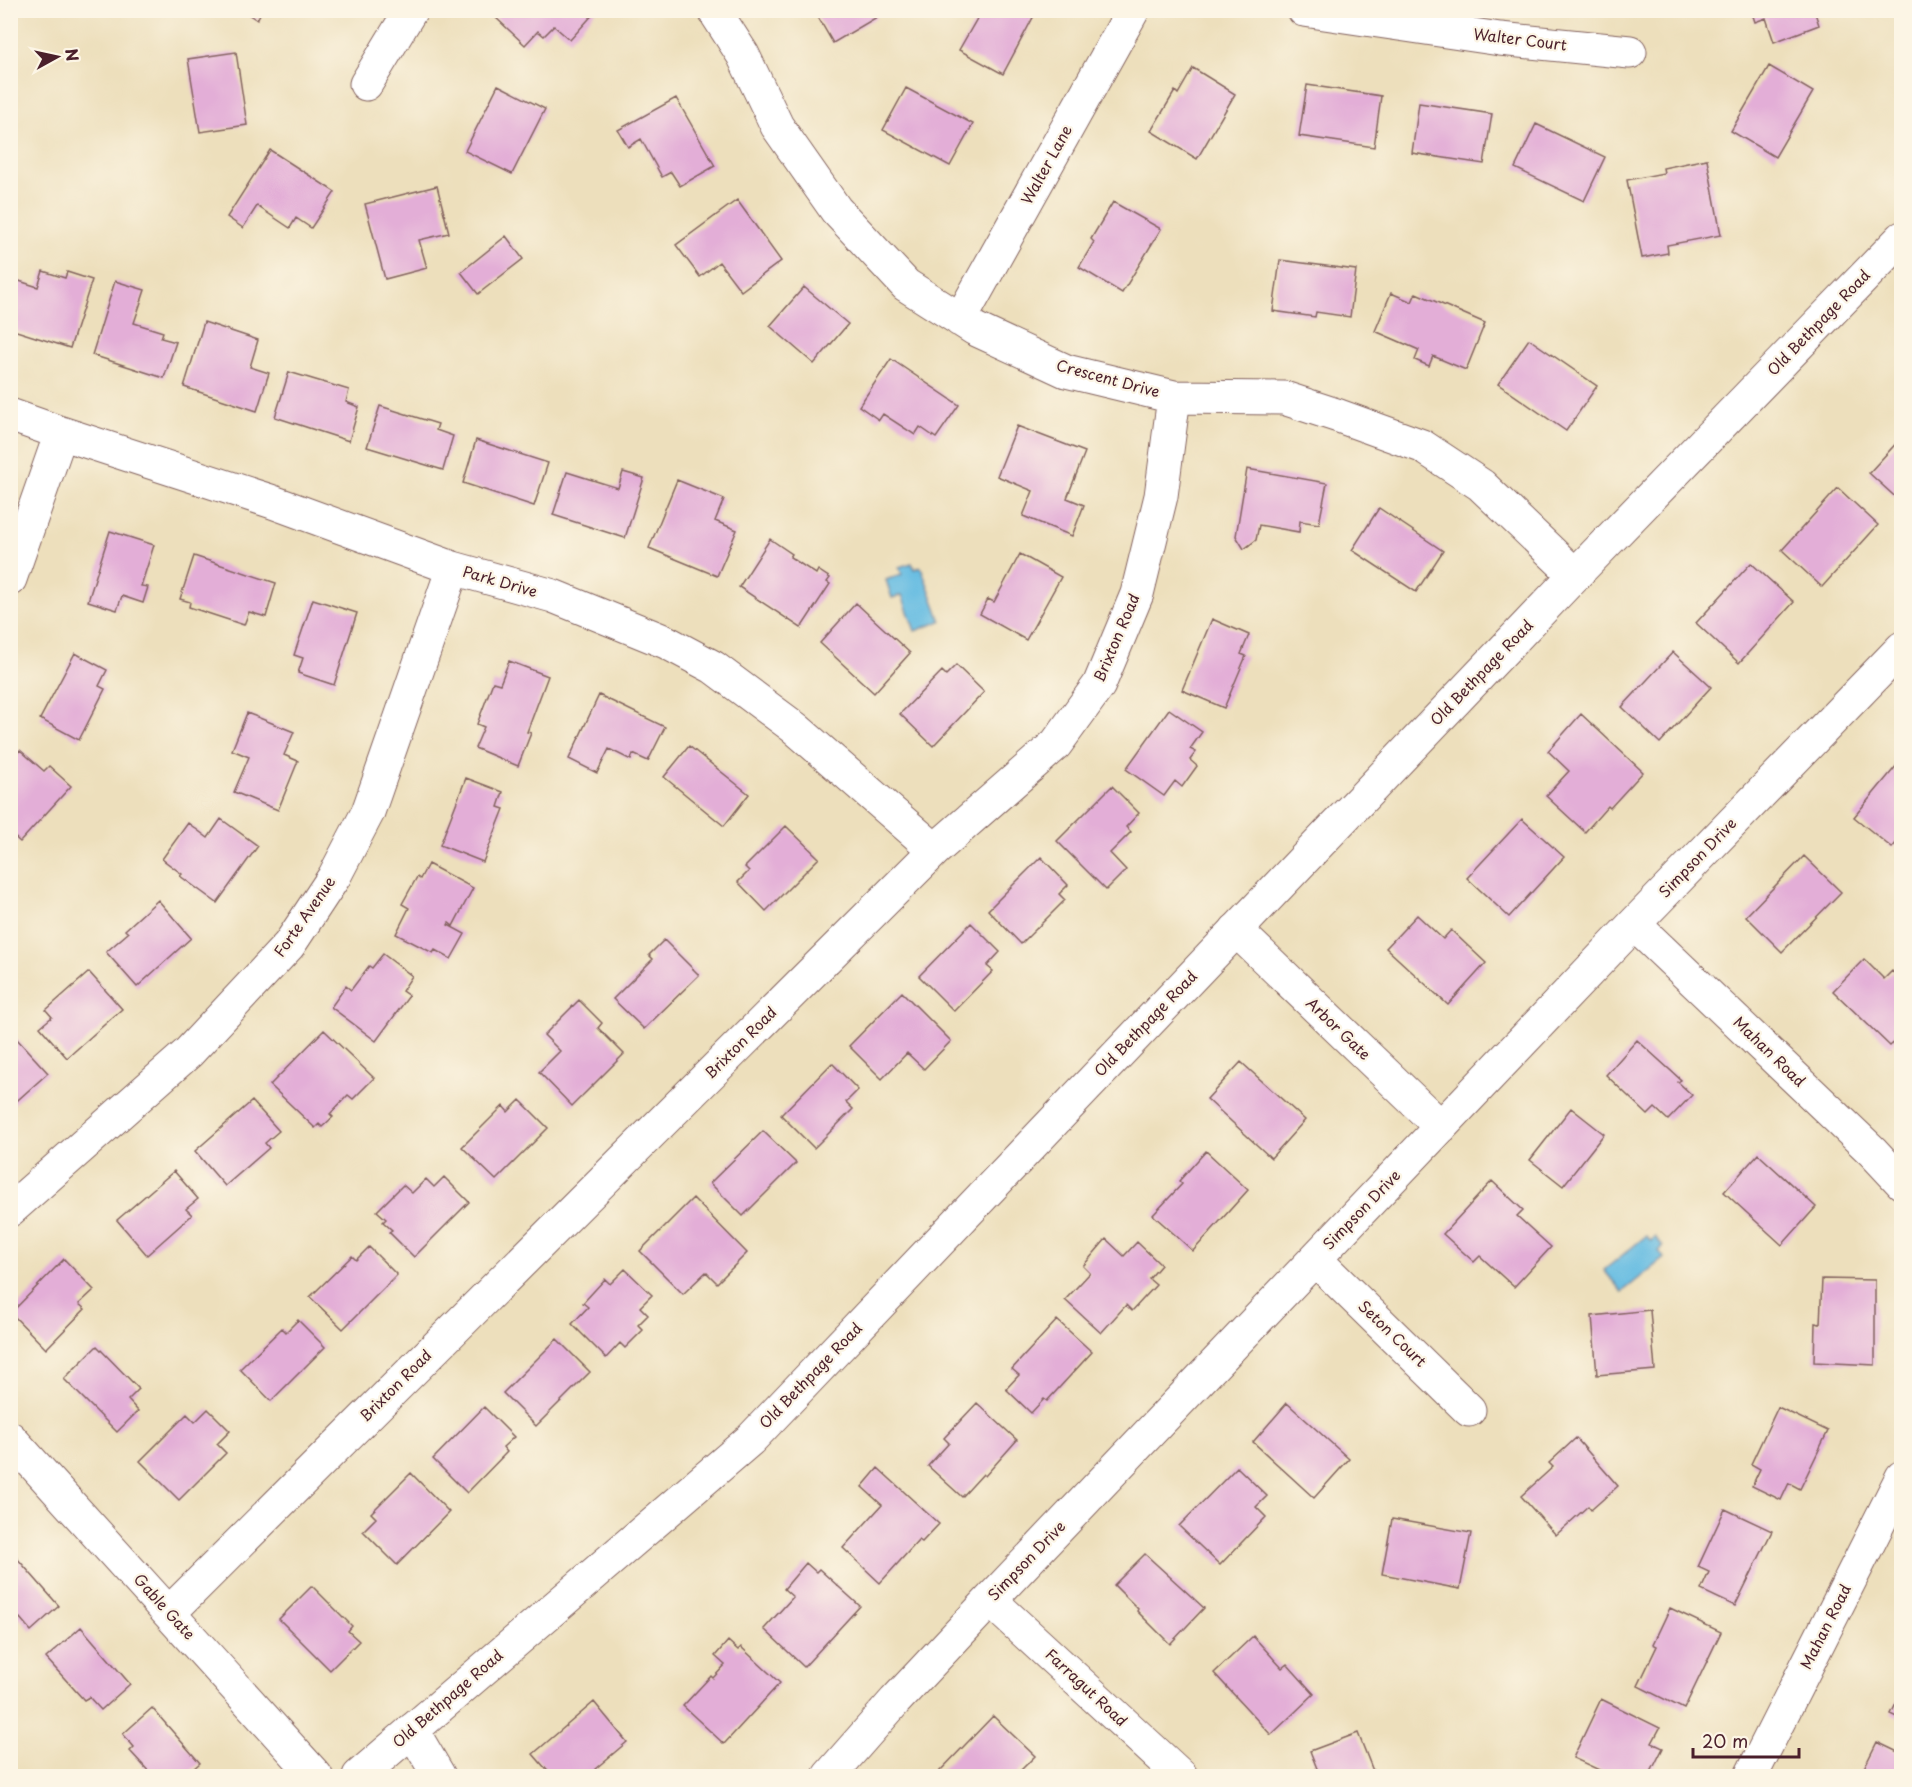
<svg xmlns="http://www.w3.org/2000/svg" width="1912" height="1787" font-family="'Playpen Sans',sans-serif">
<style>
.water{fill:#65bce2;stroke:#586e86;stroke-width:1.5}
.building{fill:#e3aed7}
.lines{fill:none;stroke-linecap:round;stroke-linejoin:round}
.street-casing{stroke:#83625e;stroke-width:35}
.secondary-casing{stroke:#83625e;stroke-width:35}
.street{stroke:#fff;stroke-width:33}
.secondary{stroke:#fff;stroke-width:33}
.labels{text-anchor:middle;stroke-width:4.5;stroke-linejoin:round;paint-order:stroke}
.street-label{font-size:15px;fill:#4a1f2b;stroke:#fcf5e5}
</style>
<rect width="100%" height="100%" fill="#fcf5e5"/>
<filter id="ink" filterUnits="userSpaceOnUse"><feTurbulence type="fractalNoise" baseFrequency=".0167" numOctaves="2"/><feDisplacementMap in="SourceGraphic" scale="12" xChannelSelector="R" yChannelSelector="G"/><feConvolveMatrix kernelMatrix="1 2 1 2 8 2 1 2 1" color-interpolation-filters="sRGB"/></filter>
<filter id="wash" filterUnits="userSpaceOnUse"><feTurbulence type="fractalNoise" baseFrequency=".008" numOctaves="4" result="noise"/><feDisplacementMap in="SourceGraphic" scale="24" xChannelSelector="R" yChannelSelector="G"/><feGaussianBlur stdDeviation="1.35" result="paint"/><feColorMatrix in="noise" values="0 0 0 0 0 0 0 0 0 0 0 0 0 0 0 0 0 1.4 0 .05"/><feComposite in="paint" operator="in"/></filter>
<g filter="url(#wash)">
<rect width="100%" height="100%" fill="#eddfbc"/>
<!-- water -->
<path class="water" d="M912 563 914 569 921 567 941 621 915 631 902 595 892 598 886 580 902 574 899 567Z
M1646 1236 1651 1241 1655 1237 1663 1247 1659 1251 1664 1258 1622 1292 1604 1270Z"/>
<g id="blocks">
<!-- building -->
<path class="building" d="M242 10H262L257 20Z
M499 10H597L570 40 554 26 544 36 538 31 525 45 494 16Z
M814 10H873L877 17 833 43Z
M970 10H1037L1003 74 959 50 979 15Z
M1751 10H1814L1819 25 1774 42 1766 18 1755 22Z
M236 52 247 125 200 132 188 59Z
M1769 66 1813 92 1775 157 1731 131Z
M1193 68 1235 94 1197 159 1151 131 1175 91 1178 94Z
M498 85 545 109 512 174 465 151Z
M1307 85 1381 96 1374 147 1299 136Z
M906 88 973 124 950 166 883 130Z
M676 98 715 166 680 186 671 172 662 177 641 139 628 147 618 130Z
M1419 103 1492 114 1484 164 1412 153Z
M1536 124 1605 157 1584 201 1515 168Z
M270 150 335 192 311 228 296 218 290 228 257 206 243 228 227 217Z
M1707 159 1721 235 1667 245 1668 253 1642 258 1627 180 1664 173 1663 168Z
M437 186 449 233 419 240 427 268 385 279 365 204Z
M737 200 781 261 741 291 719 262 700 277 676 245Z
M1113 202 1161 229 1122 293 1079 267 1094 242 1091 239Z
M506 236 523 259 478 294 461 272Z
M1280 260 1356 270 1350 317 1316 312 1315 317 1273 311Z
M43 271 65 278 67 272 92 280 70 348 10 329V296L16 280 38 287Z
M115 281 145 290 134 323 163 332 161 338 176 342 164 378 92 355Z
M804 287 848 324 814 364 770 326Z
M1391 293 1412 302 1416 293 1485 323 1466 370 1433 356 1429 366 1415 360 1419 350 1375 331Z
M204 322 258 340 250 367 269 373 257 411 184 387Z
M1529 339 1597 386 1566 431 1498 384Z
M891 359 959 405 936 438 920 427 915 435 883 414 879 420 859 406Z
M289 372 349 390 346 402 359 407 349 441 275 417Z
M380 406 438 424 436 430 453 436 443 470 367 447Z
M1017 426 1085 452 1067 498 1084 505 1072 536 1023 516 1033 491 997 476Z
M1902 437V503L1869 473Z
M476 440 548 463 534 506 463 483Z
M1247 469 1327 483 1319 524 1300 521 1299 532 1259 525 1256 540 1244 549 1236 536Z
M567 472 618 488 623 472 644 478 625 538 553 515Z
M677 480 724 499 715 521 737 530 717 576 649 548Z
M1838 488 1878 525 1822 587 1782 550Z
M1379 508 1443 551 1416 592 1352 550Z
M110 531 154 545 141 586 148 587 143 603 122 596 117 610 88 601Z
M770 539 792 554 790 557 816 574 818 570 830 578 827 582 830 584 801 628 739 587Z
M1020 554 1061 577 1026 640 980 614 988 599 994 602Z
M194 556 276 583 266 617 249 612 244 625 189 607 190 602 180 599Z
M1751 563 1794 602 1739 663 1696 623Z
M313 599 357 613 334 685 298 673 303 658 294 655Z
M856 603 910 653 874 693 820 643Z
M1212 619 1249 635 1241 654 1246 656 1224 708 1182 690Z
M1673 652 1711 687 1660 743 1622 707Z
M75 653 107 670 99 686 105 689 79 740 40 719Z
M509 661 548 676 527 732 531 733 518 766 475 748 484 727 477 724 493 682 500 684Z
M956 665 984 692 933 746 900 714 942 671 946 675Z
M599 695 665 727 648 761 633 754 631 760 609 749 597 773 569 759Z
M1169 709 1202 732 1190 749 1196 752 1190 760 1197 766 1182 787 1175 781 1164 796 1126 769Z
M247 713 294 732 284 755 298 761 278 810 234 792 249 757 232 750Z
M1581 714 1643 772 1610 808 1608 806 1585 832 1546 796 1569 771 1548 751Z
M689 746 749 794 724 826 664 777Z
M20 750 44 771 49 766 71 786 20 842 10 833V761Z
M1902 759V836L1892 848 1854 817Z
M466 778 503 792 498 807 504 809 483 862 440 845Z
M1112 786 1139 813 1126 827 1131 832 1110 853 1126 870 1106 890 1057 841Z
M221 819 258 846 217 903 180 876 182 874 162 859 188 823 208 838Z
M1522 819 1564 857 1509 917 1467 878Z
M786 826 819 858 766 911 738 882 749 871 745 867Z
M1804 856 1841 892 1782 952 1746 916Z
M1041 857 1068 885 1059 894 1065 900 1021 944 988 910Z
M428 864 473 888 453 926 449 923 448 925 465 934 451 959 435 950 433 953 396 934 409 908 402 904 417 877 420 879Z
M158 900 191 938 137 987 106 952 128 933 125 930Z
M1417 915 1443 939 1451 930 1486 963 1448 1005 1386 948Z
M971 923 1000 952 987 966 993 971 954 1011 919 976Z
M664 940 699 975 644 1029 613 999 653 959 649 955Z
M383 954 412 976 402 991 409 996 376 1041 331 1007 346 986 351 990 369 966 372 968Z
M1864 959 1884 979 1892 971 1902 981V1035L1890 1046 1833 991Z
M89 972 122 1009 67 1058 40 1027 52 1017 46 1010Z
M902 992 951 1041 924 1069 907 1053 882 1079 849 1046Z
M579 1000 602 1023 598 1028 624 1054 572 1106 539 1072 560 1051 544 1035Z
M324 1030 374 1078 353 1099 348 1095 330 1114 333 1117 322 1127 319 1124 315 1128 270 1085Z
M16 1038 48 1073 10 1107V1042Z
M1637 1040 1681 1080 1678 1082 1692 1095 1668 1120 1655 1108 1648 1115 1606 1075Z
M1241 1062 1305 1120 1271 1158 1207 1099Z
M832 1063 858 1090 846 1102 853 1109 814 1148 781 1115Z
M520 1100 548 1128 496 1180 462 1147 503 1106 508 1112Z
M252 1101 279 1131 265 1143 269 1148 225 1186 195 1151Z
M1571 1108 1604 1134 1563 1186 1530 1160Z
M763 1131 796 1163 743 1216 710 1183Z
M1206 1151 1248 1190 1193 1251 1153 1215 1182 1184 1179 1181Z
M1758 1154 1816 1207 1782 1245 1724 1192Z
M174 1171 198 1199 186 1209 192 1215 147 1255 117 1220Z
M444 1177 469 1202 414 1257 389 1232 392 1230 383 1222 386 1219 377 1211 403 1185 412 1193 426 1179 434 1187Z
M1492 1181 1523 1210 1517 1216 1551 1247 1514 1287 1480 1256 1474 1262 1443 1234Z
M693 1198 747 1253 717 1283 706 1272 683 1294 640 1251Z
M1106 1239 1124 1256 1137 1242 1161 1265 1149 1279 1156 1285 1132 1311 1126 1305 1101 1333 1065 1300 1090 1273 1083 1266Z
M369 1247 397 1275 343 1329 310 1297 352 1256 356 1260Z
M64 1259 94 1290 79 1304 85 1309 46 1349 11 1313Z
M625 1269 652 1295 640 1307 648 1315 638 1325 643 1330 625 1348 620 1343 606 1358 572 1324 588 1307 583 1303 605 1279 610 1284Z
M1822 1279 1875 1280V1365L1814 1362 1815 1323 1820 1324Z
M1650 1310 1655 1370 1597 1375 1592 1316Z
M298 1320 325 1347 271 1401 240 1369 282 1328 286 1332Z
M1057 1320 1092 1352 1047 1401 1044 1399 1031 1413 1006 1389 1019 1375 1012 1369Z
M557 1339 590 1372 536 1426 503 1393Z
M97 1346 139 1389 128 1400 138 1411 117 1432 64 1379Z
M977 1403 1017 1440 985 1476 983 1474 962 1497 928 1466 949 1443 944 1438Z
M1287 1403 1349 1459 1314 1498 1253 1442Z
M484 1407 514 1437 503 1447 507 1452 467 1493 433 1459Z
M1778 1407 1828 1431 1800 1489 1789 1483 1781 1500 1752 1486 1760 1469 1751 1464Z
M208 1409 230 1431 217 1444 226 1453 179 1500 140 1461 187 1414 195 1422Z
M1576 1438 1618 1486 1591 1510 1588 1506 1556 1535 1521 1496 1553 1467 1549 1463Z
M1237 1467 1267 1496 1256 1507 1266 1517 1220 1565 1179 1526Z
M878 1468 939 1524 922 1542 919 1540 880 1583 843 1548 882 1505 862 1487Z
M411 1473 449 1512 397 1565 363 1531 376 1518 371 1513Z
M1725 1509 1772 1531 1735 1606 1701 1590 1709 1572 1698 1567Z
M1392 1519 1471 1533 1460 1589 1382 1574Z
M1145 1554 1204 1608 1170 1644 1137 1611 1138 1609 1114 1585Z
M16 1557 59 1606 31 1631 20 1618 15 1622 10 1617V1562Z
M806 1563 816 1572 819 1569 860 1606 804 1667 764 1629 793 1597 784 1589Z
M312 1586 352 1626 348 1631 359 1641 330 1670 279 1619Z
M1670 1608 1721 1632 1684 1709 1638 1686 1657 1646 1653 1644Z
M81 1627 130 1684 101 1710 89 1697 84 1700 46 1658Z
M1253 1636 1282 1668 1287 1664 1314 1694 1271 1735 1214 1673Z
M728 1641 738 1650 741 1647 780 1683 724 1744 683 1706 711 1676 713 1678 725 1665 715 1656Z
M1902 1692V1719L1891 1714Z
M1601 1699 1660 1728 1652 1743 1663 1748 1649 1776H1609L1610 1775 1573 1758Z
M594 1702 627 1742 595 1769 598 1773 594 1776H552L533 1754Z
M152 1708 200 1763 185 1776H153L130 1751 134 1747 123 1734Z
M993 1716 1035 1756 1015 1776H938L936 1775Z
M1358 1733 1375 1776H1320L1310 1751Z
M1877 1742 1902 1754V1776H1860Z"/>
</g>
</g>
<g filter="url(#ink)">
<use href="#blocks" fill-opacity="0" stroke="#83625e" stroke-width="1.5"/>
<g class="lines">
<defs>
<path id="street" d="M714 10 743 55 777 126 836 210 906 285 975 329 1066 371 1174 397 1284 398 1339 416 1422 446 1481 485 1575 575
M1304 10 1500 39 1630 52
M366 84 411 10
M960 320 1133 10
M10 415 61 433 270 501 453 568 553 596 666 642 713 667 795 728 935 850
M10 579 61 433
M1634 924 1873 1152 1902 1183
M1236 930 1441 1127
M10 1210 188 1053 289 945 334 877 368 812 453 568
M1315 1259 1469 1410
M10 1438 316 1776
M990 1600 1181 1776
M169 1613 935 850 1056 744 1099 685 1137 594 1161 496 1174 397
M412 1730 439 1776
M829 1776 895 1701 990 1600 1634 924 1902 648
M1751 1776 1902 1477"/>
<path id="secondary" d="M359 1776 750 1440 1575 575 1902 238"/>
</defs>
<!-- street casing -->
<use href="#street" class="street-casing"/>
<!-- secondary casing -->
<use href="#secondary" class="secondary-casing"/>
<!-- street -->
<use href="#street" class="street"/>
<!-- secondary -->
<use href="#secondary" class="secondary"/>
</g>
</g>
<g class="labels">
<!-- street labels -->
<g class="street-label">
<text transform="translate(1520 40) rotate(7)" y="5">Walter Court</text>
<text transform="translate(1047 165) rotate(-61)" y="5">Walter Lane</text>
<text transform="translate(1819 323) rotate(-46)" y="5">Old Bethpage Road</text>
<text transform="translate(1108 379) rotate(15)" y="5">Crescent Drive</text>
<text transform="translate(500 582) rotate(16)" y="5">Park Drive</text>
<text transform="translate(1117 638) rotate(-67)" y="5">Brixton Road</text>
<text transform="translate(1482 673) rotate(-46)" y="5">Old Bethpage Road</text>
<text transform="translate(1698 858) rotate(-46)" y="5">Simpson Drive</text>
<text transform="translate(305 917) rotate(-55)" y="5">Forte Avenue</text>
<text transform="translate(1146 1024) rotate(-46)" y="5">Old Bethpage Road</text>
<text transform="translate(1338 1029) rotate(44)" y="5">Arbor Gate</text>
<text transform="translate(741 1043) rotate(-45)" y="5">Brixton Road</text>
<text transform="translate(1769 1052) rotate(44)" y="5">Mahan Road</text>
<text transform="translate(1362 1210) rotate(-46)" y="5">Simpson Drive</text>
<text transform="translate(1392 1334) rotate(44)" y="5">Seton Court</text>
<text transform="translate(811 1376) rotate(-46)" y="5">Old Bethpage Road</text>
<text transform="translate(396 1386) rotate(-45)" y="5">Brixton Road</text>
<text transform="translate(1027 1561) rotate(-46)" y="5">Simpson Drive</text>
<text transform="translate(164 1607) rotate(48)" y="5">Gable Gate</text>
<text transform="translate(1826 1627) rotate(-63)" y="5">Mahan Road</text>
<text transform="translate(1086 1688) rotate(43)" y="5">Farragut Road</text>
<text transform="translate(448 1699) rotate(-41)" y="5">Old Bethpage Road</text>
</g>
</g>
<!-- margin -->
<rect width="1912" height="1787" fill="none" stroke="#fcf5e5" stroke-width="36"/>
<!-- north arrow -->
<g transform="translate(57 57) rotate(82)" stroke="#fcf5e5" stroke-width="4.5" paint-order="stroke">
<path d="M0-4.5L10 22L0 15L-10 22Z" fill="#4a1f2b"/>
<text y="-9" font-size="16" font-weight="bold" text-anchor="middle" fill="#4a1f2b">N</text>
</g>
<!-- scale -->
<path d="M1693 1748v9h106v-9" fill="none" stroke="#4a1f2b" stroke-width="3"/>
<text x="1702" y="1748" font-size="18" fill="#4a1f2b" stroke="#fcf5e5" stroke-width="4.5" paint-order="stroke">20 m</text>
</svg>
